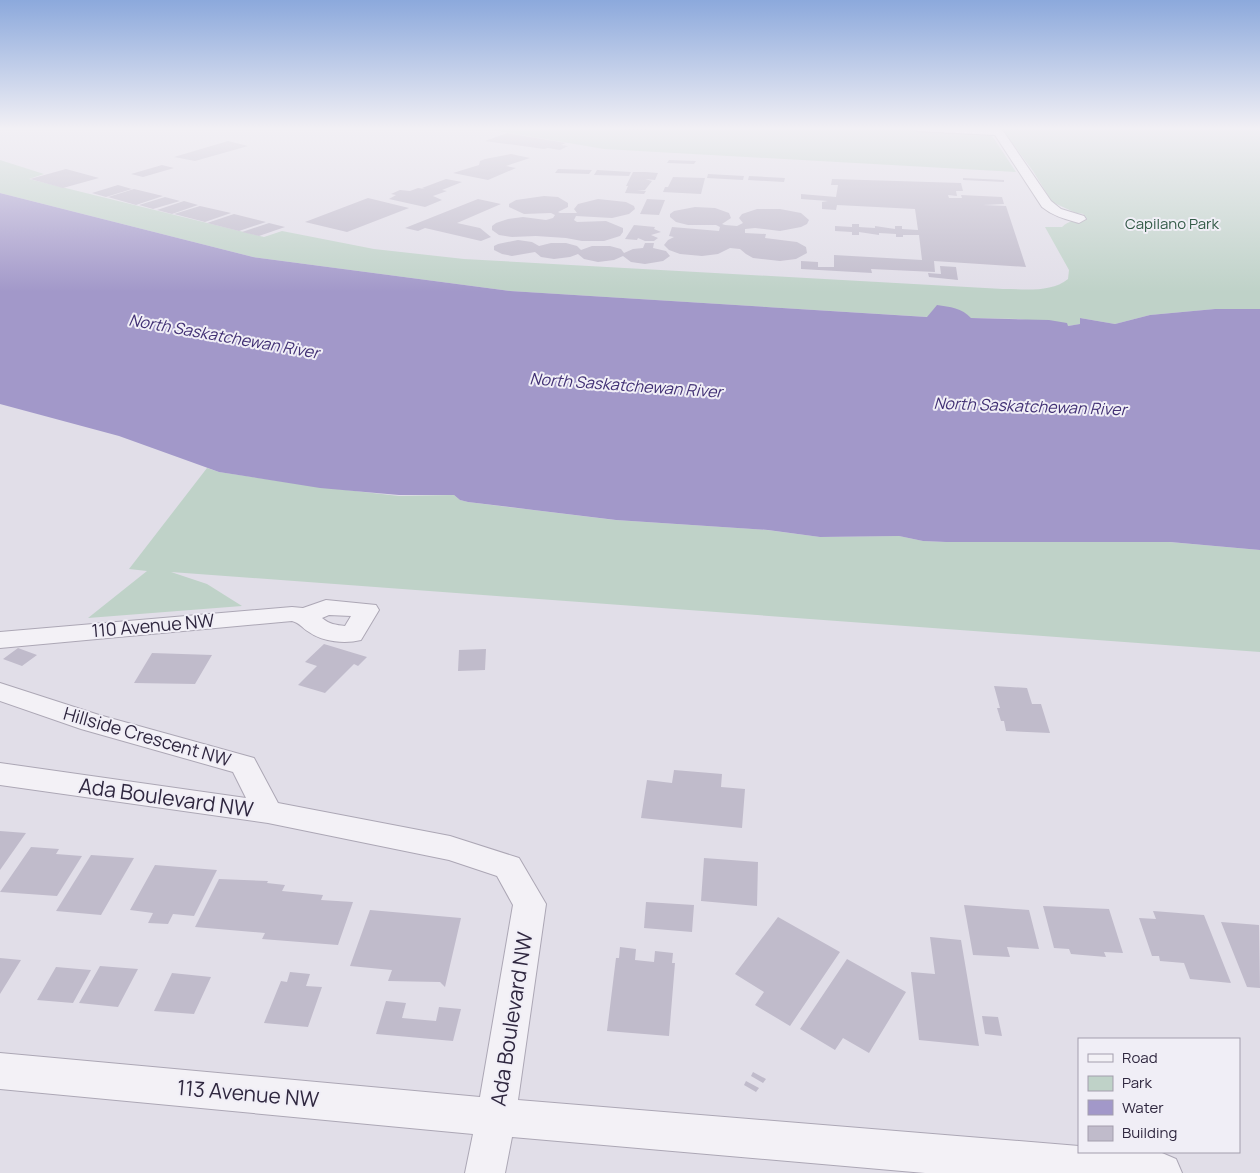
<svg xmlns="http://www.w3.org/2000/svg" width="1260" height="1173" font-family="Manrope,sans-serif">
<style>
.green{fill:#bfd2c8}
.water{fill:#a298c9}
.building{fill:#c0bbcb}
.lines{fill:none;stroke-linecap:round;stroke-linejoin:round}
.minor-casing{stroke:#aca7b5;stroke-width:2}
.minor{fill:#f3f1f6;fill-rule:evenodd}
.labels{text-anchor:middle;stroke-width:4;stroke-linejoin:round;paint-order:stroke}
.far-park-label{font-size:15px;fill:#345b48;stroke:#f0eef6}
.far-water-label{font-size:16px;font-style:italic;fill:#413074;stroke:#f0eef6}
.street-label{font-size:18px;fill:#2f273f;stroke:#f0eef6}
.near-street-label{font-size:21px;fill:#2f273f;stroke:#f0eef6}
</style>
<rect width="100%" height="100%" fill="#e1dee8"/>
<!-- green -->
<path class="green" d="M480 128H987L1016 172 604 149Z
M1001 128H1260V309H1215L1150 315 1115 324 1080 318 1081 324 1068 326 1019 319 971 318 934 309 928 317 510 291 253 257 0 193V160L44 174 29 179 264 237 282 231 374 249 464 259 1003 289C1024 289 1051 293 1068 279L1069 270 1045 227H1062C1069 220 1077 221 1084 214L1076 213 1052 202 1033 171Z
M207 468 219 472 320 487 399 496 454 495 460 500 468 502 615 520 767 530 820 537 899 536 923 541 945 542H1169L1260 550V652L171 572 207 584 242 606 88 618 147 571 129 569Z"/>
<!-- water -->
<path class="water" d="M0 193 253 257 510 291 927 317 937 305C950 307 962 308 971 318L1049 320 1067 323 1068 326 1080 324V318L1115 324 1150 315 1215 309H1260V550L1170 542H946L923 541 899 536 820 537 768 530 616 520 468 502 460 500 454 495H399L320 488 219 472 119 436 0 404Z"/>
<!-- building -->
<path class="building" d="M625 128H635L649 129 647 131 624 130Z
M507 133 566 143 561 145 568 146 560 150 548 148 544 149 485 141Z
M228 141 248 146 195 161 174 157Z
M511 154 530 158 506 166 516 168 488 180 453 173 479 165 480 161 485 159Z
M669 160 696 161 694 164 667 163Z
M162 165 174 168 143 177 131 174Z
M66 169 99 178 63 188 30 179Z
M558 169 592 170 589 174 555 173Z
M597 170 631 172 629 176 594 175Z
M633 172H646L658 173 655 180 645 179 652 181 645 190H637L646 191 644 194 625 193 628 186H626Z
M708 174 744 176 743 180 707 178Z
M749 176 785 178 784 182 748 180Z
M673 177 705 178 701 194 663 192 665 187H668Z
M963 178 1004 180V182L963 180Z
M446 179 462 182 442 190 447 191 433 196 442 200 425 207 389 199 396 195 391 194 400 190 410 191 418 188 425 189 422 188Z
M832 179 961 183 963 191H956L957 196 948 195 949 198H962L961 195 1002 197 1004 204 983 205 1006 206 1026 267 934 261 935 272 871 269 872 273 801 269V261L818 262V267H834V255L922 260 919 235H903V237H896V234L879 233V235L859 232V235H852V232L835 231V226L852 227V224H859V227L875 228V226L895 229V226H902V229L918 230 915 209 837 205 836 210 822 209V202L828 201 801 199V194L836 197 838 185H831Z
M118 185 132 189 106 197 92 193Z
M134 189 163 196 136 205 108 197Z
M544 196 558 197 568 203V207L558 212 560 213H577L574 209 578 204 598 199 626 202 634 206 635 209 629 214 612 218 576 216 574 220 577 222 606 221 623 228V232L620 236 604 241H582L566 238 536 236 512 237 499 235 492 230V226L496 223 508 219 523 217 546 220 553 218 555 215 551 213 524 214 509 207V204L516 200Z
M165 197 180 201 153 209 139 205Z
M368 198 409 208 347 232 305 222Z
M478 199 501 204 457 223 480 228 491 237 481 241 425 228 418 231 405 228Z
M647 199 665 200 659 215 640 214Z
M184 201 198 205 172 214 157 210Z
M200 206 231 213 205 222 174 214Z
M695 207 715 208 729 213 731 218 722 224 725 225 737 226 743 223 739 218 742 214 757 209H780L801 213 809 220 807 224 801 227 780 231 755 228 745 229V233L766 234 765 238 797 242 806 247 807 253 796 259 780 261 753 258 746 254 740 249 730 248 718 254 702 256 680 254 669 250 664 245 668 240 674 237 669 236 672 227 719 231 720 227 716 225H688L676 222 670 217V214L674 211Z
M234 214 266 222 239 231 207 223Z
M269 223 285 227 259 236 242 232Z
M634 225 655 227 654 229 661 232 651 235 658 238 654 241H645L638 238 637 240 625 239Z
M518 240 532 242 539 246 551 243H566L577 246 581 250 592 246H610L621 249 624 253 633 249 643 248 645 243H654L653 248 666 251 670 256 663 261 645 264 631 262 623 256 614 260 598 262 584 259 578 254 570 257 554 259 541 257 535 252 512 256 502 254 494 250V246L498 244Z
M940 266 956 267 958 280 929 277 928 273 941 274Z
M324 644 367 657 358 666 354 664 325 693 298 685 317 666 305 662Z
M18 648 37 655 22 666 3 659Z
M486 649 485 670 458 671 459 650Z
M152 653 212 655 195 684 134 683Z
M994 686 1027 688 1032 704H1041L1050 733 1006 731 1004 721H1001L997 708H1000Z
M674 770 722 774 721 787 745 789 742 828 641 818 647 780 672 783Z
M0 831 26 833 0 870Z
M31 847 59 849 56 854 82 856 57 896 0 892Z
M91 855 134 858 101 915 56 911Z
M704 858 758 862 757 906 701 901Z
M155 865 217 870 194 916 173 914 168 924 148 923 153 913 130 910Z
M219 879 268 881 267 883 285 885 282 891 323 895 321 900 353 902 338 945 262 939 265 933 195 927Z
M646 902 694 905 692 932 644 928Z
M964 905 1029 910 1039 949 1007 947 1010 957 973 955Z
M1043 906 1109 909 1123 953 1104 952 1106 957 1071 954 1069 949 1054 948Z
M370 910 461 918 445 987 440 982 388 981 392 970 350 966Z
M1153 911 1204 915 1231 983 1190 979 1184 963 1160 961 1159 956H1152L1139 918 1156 919Z
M778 917 840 952 790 1026 755 1005 764 992 735 974Z
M1221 922 1259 925 1260 988 1247 987Z
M930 937 961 940 979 1046 919 1040 911 972 935 974Z
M620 947 636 949 635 960 654 962 655 951 673 953 672 963H675L669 1036 607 1031 616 958H619Z
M0 958 21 960 0 994Z
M847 959 906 992 869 1053 843 1038 835 1050 800 1029Z
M100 966 138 969 118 1007 79 1003Z
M56 967 91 970 73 1003 37 1000Z
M290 972 310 974 306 986 322 987 308 1027 264 1023 281 981 287 982Z
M172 973 211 977 194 1014 154 1011Z
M386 1001 406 1003 402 1018 436 1021 439 1007 461 1009 453 1041 376 1034Z
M982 1016 998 1017 1002 1036 985 1034Z
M753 1072 766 1079 763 1083 751 1076Z
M746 1081 759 1088 756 1092 744 1085Z"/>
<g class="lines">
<defs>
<path id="minor" d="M912 128H1001L1051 201 1061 209 1084 216 1086 219 1079 223C1065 219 1053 216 1042 207L995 135 917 131Z
M326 600 376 605 379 610 361 640C345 644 323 642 309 632 302 628 300 623 292 621L0 648V632L292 607 303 608ZM329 615 351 616 345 626C336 625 329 624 322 618Z
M0 683 99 715 254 758 278 803 450 836 519 858 546 904 518 1100 1079 1146V1152H1152L1162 1153 1176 1159 1182 1173H925L512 1137 505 1173H465L473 1134 0 1089V1053L480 1097 513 905 497 876 449 860 268 823 0 785V763L246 798 233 772 81 729 0 701Z"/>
</defs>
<!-- minor casing -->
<use href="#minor" class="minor-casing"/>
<!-- minor -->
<use href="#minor" class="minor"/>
</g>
<!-- sky -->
<linearGradient id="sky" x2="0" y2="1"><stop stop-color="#8ca9dc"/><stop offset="0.44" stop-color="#f2f0f5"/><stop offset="1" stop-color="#f2f0f5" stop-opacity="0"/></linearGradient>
<rect width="1260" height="292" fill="url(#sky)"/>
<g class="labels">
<!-- far-park labels -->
<g class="far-park-label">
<text x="1172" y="229">Capilano Park</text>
</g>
<!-- far-water labels -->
<g class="far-water-label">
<text transform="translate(224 336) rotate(10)" y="6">North Saskatchewan River</text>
<text transform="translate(626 385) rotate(4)" y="6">North Saskatchewan River</text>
<text transform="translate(1030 406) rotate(2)" y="6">North Saskatchewan River</text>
</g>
<!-- street labels -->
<g class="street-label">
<text transform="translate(153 626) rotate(-5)" y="6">110 Avenue NW</text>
<text transform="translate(147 737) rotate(16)" y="6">Hillside Crescent NW</text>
</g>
<!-- near-street labels -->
<g class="near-street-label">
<text transform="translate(166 798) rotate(8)" y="7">Ada Boulevard NW</text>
<text transform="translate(512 1019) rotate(-81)" y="7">Ada Boulevard NW</text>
<text transform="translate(248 1094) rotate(5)" y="7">113 Avenue NW</text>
</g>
</g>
<!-- legend -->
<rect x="1078" y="1038" width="162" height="115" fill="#f0eef6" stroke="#a39ead"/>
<rect x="1088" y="1054" width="25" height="8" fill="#f3f1f6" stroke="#a39ead"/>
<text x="1122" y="1063" font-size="15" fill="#2f273f">Road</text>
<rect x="1088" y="1076" width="25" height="15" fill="#bfd2c8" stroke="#a39ead"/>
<text x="1122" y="1088" font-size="15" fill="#2f273f">Park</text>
<rect x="1088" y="1100" width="25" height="15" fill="#a298c9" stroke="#a39ead"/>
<text x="1122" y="1113" font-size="15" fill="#2f273f">Water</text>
<rect x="1088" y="1126" width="25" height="15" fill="#c0bbcb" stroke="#a39ead"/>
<text x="1122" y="1138" font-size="15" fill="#2f273f">Building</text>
</svg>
